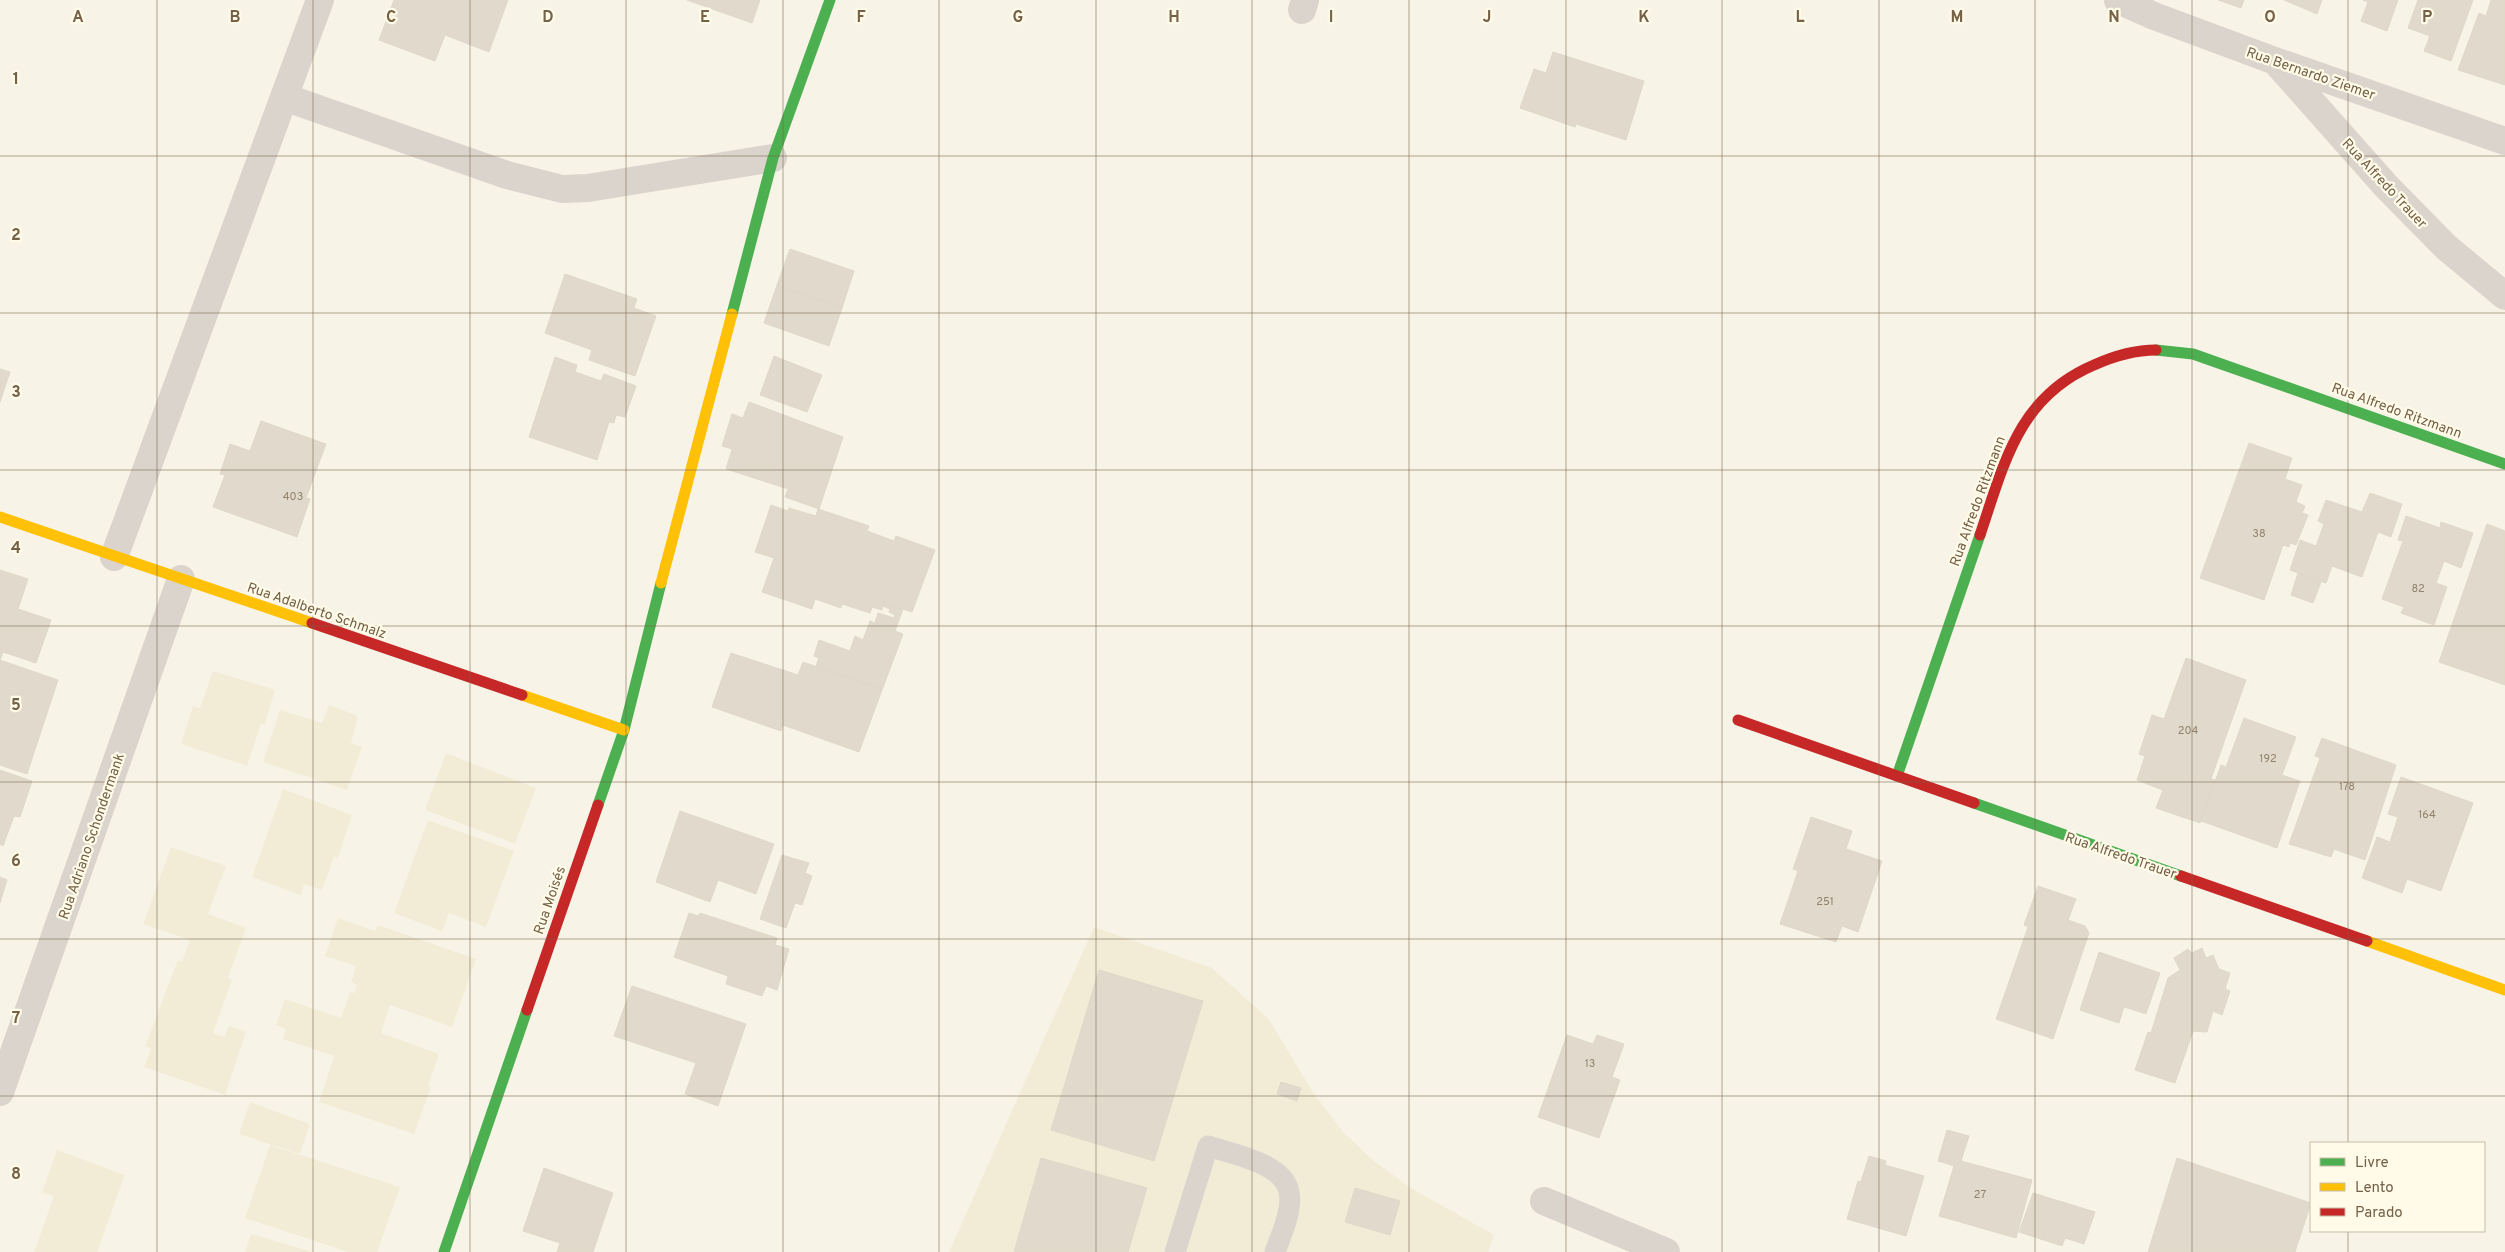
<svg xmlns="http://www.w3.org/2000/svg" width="2505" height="1252" font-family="Overpass,sans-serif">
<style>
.residential{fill:#f2ecd7}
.building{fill:#e1dacc;stroke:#dfd8c9}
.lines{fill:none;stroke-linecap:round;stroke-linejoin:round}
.lane{stroke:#dad4cc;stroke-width:21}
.street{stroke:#dad4cc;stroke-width:28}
.fast{stroke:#4caf50;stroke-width:11}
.slow{stroke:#ffc107;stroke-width:11}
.jam{stroke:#c62828;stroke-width:11}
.grid{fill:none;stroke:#746147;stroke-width:1;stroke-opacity:0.55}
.labels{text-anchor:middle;stroke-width:4.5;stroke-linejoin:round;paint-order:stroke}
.number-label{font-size:11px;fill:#92826b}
.street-label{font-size:14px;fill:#746147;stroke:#fffbe8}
.grid-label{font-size:16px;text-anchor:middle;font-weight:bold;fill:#746147;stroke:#fffbe8;stroke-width:4.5;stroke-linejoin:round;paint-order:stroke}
</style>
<rect width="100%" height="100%" fill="#f7f4e7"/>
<!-- residential -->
<path class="residential" d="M213 671 275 690 265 724H261L247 766 181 744 193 706 200 708Z
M329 705 358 716 351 743 362 747 347 790 263 762 280 710 322 723Z
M446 753 536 788 515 844 425 810Z
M283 789 352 815 338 858 334 857 322 890 304 884 301 895 252 877Z
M428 820 514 851 486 927 449 913 442 931 394 913Z
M171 847 226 866 208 914 246 928 228 978 232 980 213 1033 224 1037 229 1026 246 1032 225 1095 144 1067 151 1048 145 1046 178 960 182 962 190 940 143 924Z
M338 918 375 931 378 925 476 959 452 1027 390 1005 381 1033 439 1054 428 1086 431 1087 414 1134 319 1102 334 1056 283 1039 286 1029 276 1025 285 999 341 1018 350 992 354 993 357 985 351 982 356 966 325 956Z
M1094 927 1212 968 1268 1018 1314 1094 1344 1133 1374 1161 1411 1188 1494 1235 1488 1252H949Z
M250 1102 310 1124 300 1154 239 1134Z
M270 1145 400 1187 377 1252H348L245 1218Z
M57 1150 125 1175 97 1252H34L54 1196 42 1192Z
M251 1234 296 1247 312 1252H245Z"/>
<!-- building -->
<path class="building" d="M394 0H508L489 52 445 35 435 61 379 40Z
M687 0H760L752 23Z
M2218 0H2244L2241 8Z
M2284 0H2322L2317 14Z
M2363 0H2398L2387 31 2361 21 2368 2Z
M2418 0H2473L2451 61 2424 51 2430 36 2408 28Z
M2491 0H2505V85L2458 70 2479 13 2486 16Z
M1553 52 1644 81 1626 140 1576 124 1575 127 1520 108 1534 69 1546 73Z
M790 249 854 271 842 308 777 285Z
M565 274 637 299 634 308 656 316 635 376 589 360 592 350 545 333Z
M777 285 842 308 829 346 764 323Z
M774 356 822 375 807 412 760 395Z
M555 357 577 365 575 372 601 381 604 374 636 386 625 417 616 415 614 423 609 422 597 460 529 437Z
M0 369 10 372 0 402Z
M749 402 843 437 819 509 785 497 788 489 726 469 732 449 722 446 732 414 743 418Z
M261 421 326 444 306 498 310 499 297 537 213 507 225 475 220 474 230 444 250 451Z
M2249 443 2292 458 2285 479 2302 485 2296 502 2305 506 2302 513 2308 515 2296 545 2290 543 2289 547 2283 545 2264 600 2200 578Z
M2370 493 2402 504 2391 537 2378 532 2362 577 2332 566 2326 583 2290 570 2300 540 2316 546 2324 524 2318 521 2326 500 2362 512Z
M771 505 788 511 789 508 816 516 818 509 869 526 867 531 894 541 896 536 935 550 912 612 884 603 882 610 872 607 870 613 842 604 841 608 815 599 812 609 762 592 774 558 755 552Z
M2406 516 2440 528 2441 522 2473 533 2461 568 2444 561 2436 583 2447 587 2434 625 2401 613 2404 607 2382 599 2403 541 2398 540Z
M2487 524 2505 531V685L2439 662Z
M0 570 28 579 18 609 51 620 36 663 3 652 0 660Z
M2298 573 2321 582 2313 603 2291 595Z
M884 603 903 609 895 631 903 634 882 690 816 666 819 658 814 656 819 640 850 651 855 636 863 640 870 621 875 623 878 613 894 618 895 615 889 612 890 609 883 606Z
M731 653 798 675 803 662 882 690 859 752 783 725 781 731 712 707Z
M2186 658 2246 680 2211 779 2215 780 2200 823 2156 808 2163 790 2137 780 2145 756 2139 754 2152 715 2164 719Z
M0 660 58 680 27 774 0 765Z
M2244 718 2296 737 2282 775 2300 781 2277 848 2201 821 2221 765 2226 767Z
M2322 738 2396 765 2365 860 2334 849 2331 857 2289 844 2320 758 2315 756Z
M0 770 32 781 20 817 14 816 3 846 0 844Z
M2401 777 2473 803 2441 891 2407 879 2402 893 2362 878 2377 837 2390 842 2398 817 2388 814Z
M680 811 774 844 756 894 718 880 710 902 656 882Z
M1811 817 1852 831 1846 849 1882 861 1858 932 1842 926 1836 942 1780 924 1798 871 1793 869Z
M782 855 809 863 805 873 812 876 802 905 795 903 786 928 760 919Z
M0 877 7 880 0 903Z
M2038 886 2076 899 2068 920 2085 926 2089 933 2053 1039 1996 1019 2028 927 2024 925Z
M689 913 698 916 700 913 777 938 775 945 789 949 777 990 766 986 762 996 726 984 728 976 674 957Z
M2202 948 2206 958 2213 955 2219 969 2230 973 2225 989 2230 991 2222 1015 2213 1011 2207 1032 2193 1031 2175 1083 2135 1070 2148 1032 2151 1033 2168 978 2180 970 2174 958 2188 949 2192 953Z
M2099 952 2160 973 2146 1014 2124 1007 2119 1023 2080 1010Z
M1099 970 1203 1001 1154 1161 1051 1130Z
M632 986 746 1024 718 1106 685 1094 696 1063 614 1036Z
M1567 1035 1593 1044 1597 1035 1624 1044 1612 1077 1620 1080 1599 1138 1538 1117Z
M1281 1082 1301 1088 1297 1101 1277 1094Z
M1947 1130 1969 1136 1961 1161 2032 1180 2016 1238 1939 1216 1954 1166 1938 1161Z
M1869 1156 1886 1161 1885 1165 1924 1176 1906 1236 1847 1219 1858 1181 1861 1182Z
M1041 1158 1147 1188 1128 1252H1014Z
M2177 1158 2311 1203 2295 1252H2148Z
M544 1168 613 1193 593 1252H557L560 1243 523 1231Z
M1355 1188 1400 1201 1390 1235 1345 1222Z
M2033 1193 2095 1212 2084 1244 2065 1238 2062 1246 2019 1232Z"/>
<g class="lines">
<!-- lane -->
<path class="lane" d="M1175 1252 1208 1146C1232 1154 1284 1163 1289 1192 1293 1210 1281 1235 1275 1252"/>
<!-- street -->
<path class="street" d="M2118 0 2154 16 2275 61 2505 141
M1302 10 1305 0
M2276 62 2386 186 2446 247 2505 296
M284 97 507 175 562 189 588 188 773 158
M114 557 320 0
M0 1092 181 579
M1544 1201 1666 1252"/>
<!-- fast -->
<path class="fast" d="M732 314 773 158 830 0
M2156 350 2193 354 2505 464
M1897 776 1980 535
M1974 803 2181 876
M598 805 624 730 661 583
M444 1252 527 1010"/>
<!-- slow -->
<path class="slow" d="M0 517 312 623
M661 583 732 314
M522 695 624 730
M2367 941 2505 990"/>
<!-- jam -->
<path class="jam" d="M1980 535C2004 464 2018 397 2094 365 2114 356 2135 350 2156 350
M312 623 522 695
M1738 720 1974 803
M2181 876 2367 941
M527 1010 598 805"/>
</g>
<!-- grid -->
<path class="grid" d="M157 0V1252M313 0V1252M470 0V1252M626 0V1252M783 0V1252M939 0V1252M1096 0V1252M1252 0V1252M1409 0V1252M1566 0V1252M1722 0V1252M1879 0V1252M2035 0V1252M2192 0V1252M2348 0V1143M0 156H2505M0 313H2505M0 470H2505M0 626H2505M0 782H2505M0 939H2505M0 1096H2505M2348 1231V1252"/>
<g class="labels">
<!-- number labels -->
<g class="number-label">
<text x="293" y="500">403</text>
<text x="2259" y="537">38</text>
<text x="2418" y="592">82</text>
<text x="2188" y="734">204</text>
<text x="2268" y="762">192</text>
<text x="2347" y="790">178</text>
<text x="2427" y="818">164</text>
<text x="1825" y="905">251</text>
<text x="1590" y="1067">13</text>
<text x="1980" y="1198">27</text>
</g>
<!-- street labels -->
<g class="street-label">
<text transform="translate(2311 73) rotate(19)" y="5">Rua Bernardo Ziemer</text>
<text transform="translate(2385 183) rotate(47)" y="5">Rua Alfredo Trauer</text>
<text transform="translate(2397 410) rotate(20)" y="5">Rua Alfredo Ritzmann</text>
<text transform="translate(1977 501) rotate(-70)" y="5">Rua Alfredo Ritzmann</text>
<text transform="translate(317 610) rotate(19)" y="5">Rua Adalberto Schmalz</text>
<text transform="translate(91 836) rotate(-71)" y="5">Rua Adriano Schondermank</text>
<text transform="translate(2121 855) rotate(19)" y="5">Rua Alfredo Trauer</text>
<text transform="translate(549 900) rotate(-71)" y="5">Rua Moisés</text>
</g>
</g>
<g class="grid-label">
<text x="78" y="22">A</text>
<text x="235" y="22">B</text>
<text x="391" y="22">C</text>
<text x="548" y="22">D</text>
<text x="705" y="22">E</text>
<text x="861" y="22">F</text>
<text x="1018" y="22">G</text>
<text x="1174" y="22">H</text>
<text x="1331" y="22">I</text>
<text x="1487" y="22">J</text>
<text x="1644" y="22">K</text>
<text x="1800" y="22">L</text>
<text x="1957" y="22">M</text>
<text x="2114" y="22">N</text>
<text x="2270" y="22">O</text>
<text x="2427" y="22">P</text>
<text x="16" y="84">1</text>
<text x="16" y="240">2</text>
<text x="16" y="397">3</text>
<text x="16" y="553">4</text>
<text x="16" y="710">5</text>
<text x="16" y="866">6</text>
<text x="16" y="1023">7</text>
<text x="16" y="1179">8</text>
</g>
<!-- legend -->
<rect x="2310" y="1142" width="175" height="90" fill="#fffbe8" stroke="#c7bda8"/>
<rect x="2320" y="1158" width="25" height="8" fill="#4caf50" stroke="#c7bda8"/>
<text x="2355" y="1167" font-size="15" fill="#746147">Livre</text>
<rect x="2320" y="1183" width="25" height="8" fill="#ffc107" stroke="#c7bda8"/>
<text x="2355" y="1192" font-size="15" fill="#746147">Lento</text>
<rect x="2320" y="1208" width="25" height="8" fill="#c62828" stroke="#c7bda8"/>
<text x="2355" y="1217" font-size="15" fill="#746147">Parado</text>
</svg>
